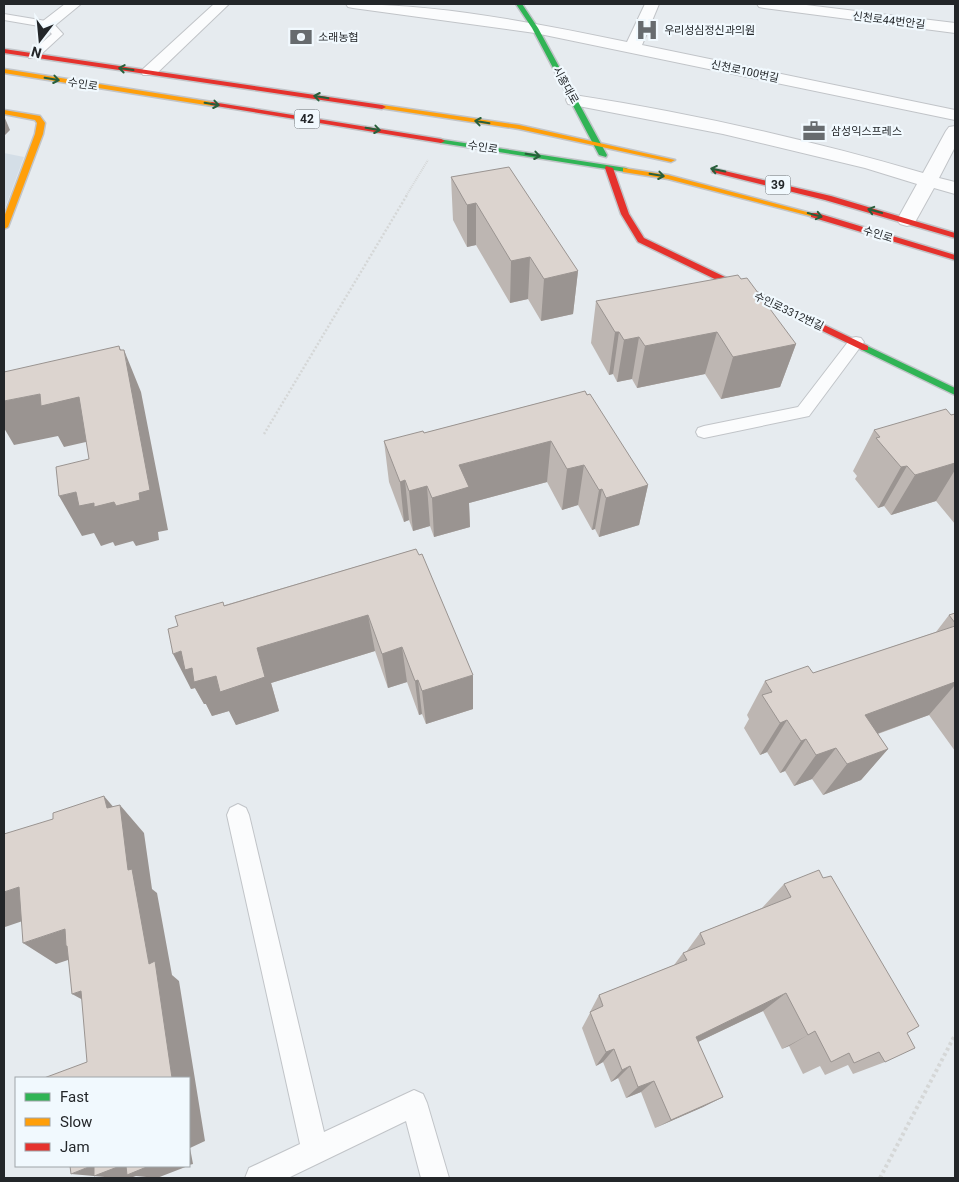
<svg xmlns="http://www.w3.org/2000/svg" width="959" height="1182" font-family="Roboto,'Noto Sans KR',sans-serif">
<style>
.built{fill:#d4dee7}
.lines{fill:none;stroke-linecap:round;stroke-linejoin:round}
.lane-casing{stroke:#c1c4c8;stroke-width:2}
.street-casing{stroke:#c1c4c8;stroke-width:2}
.fast-casing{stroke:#c1c4c8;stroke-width:3}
.slow-casing{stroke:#c1c4c8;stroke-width:3}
.jam-casing{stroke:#c1c4c8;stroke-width:3}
.path-far2{stroke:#d5d7d7;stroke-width:2;stroke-dasharray:1 1;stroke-linecap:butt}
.path-far1{stroke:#d5d7d7;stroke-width:2.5;stroke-dasharray:2 2;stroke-linecap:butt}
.path{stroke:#d5d7d7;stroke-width:4;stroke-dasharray:3 3;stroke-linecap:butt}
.lane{fill:#fbfcfd;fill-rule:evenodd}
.street{fill:#fbfcfd;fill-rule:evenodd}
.fast{fill:#30b455;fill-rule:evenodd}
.slow{fill:#ff9f0a;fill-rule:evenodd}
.jam{fill:#e5322d;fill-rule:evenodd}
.wall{fill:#bdb6b2}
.shaded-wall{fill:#9a9491}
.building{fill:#dcd4cf;stroke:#9a9491}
.oneway{stroke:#285f3b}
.labels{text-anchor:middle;stroke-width:4.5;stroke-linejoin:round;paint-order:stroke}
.far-street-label{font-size:11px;fill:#232629;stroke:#f1f9fe}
.far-poi-label{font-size:11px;fill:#232629;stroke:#f1f9fe;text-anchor:start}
.shield{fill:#f1f9fe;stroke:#616569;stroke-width:1}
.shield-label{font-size:12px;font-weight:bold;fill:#232629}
</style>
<rect width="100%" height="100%" fill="#e6ebef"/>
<!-- built -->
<path class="built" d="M4 153 24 157 4 211Z"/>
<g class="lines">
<defs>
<path id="lane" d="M4 14 52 22 63 34 37 58H29L28 56 29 54 52 34 45 27 4 20Z
M856 337 861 338 864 342 809 416 704 438 698 436 696 432 698 428 704 426 798 407 851 338Z
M238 804 246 808 249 815 324 1132 414 1090 423 1094 427 1103 449 1178H421L406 1121 288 1178H245L249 1168 300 1144 227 815 230 808Z"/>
<path id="street" d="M65 4H81L53 27H43L40 24 43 21Z
M214 4H229L155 75H143L141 72 143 69Z
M346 4C439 4 536 23 627 42L645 4H659L642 45 955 110V120L535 33 353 8 348 7Z
M757 4H798L955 23V33L764 8 759 7Z
M574 95C692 113 809 140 923 173L946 131 949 127 955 126V147L939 178 955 182V194L934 188 914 224 907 226 900 224 897 220 917 184 865 168 723 134 568 104 566 100 568 96Z"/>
<path id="fast" d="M516 4H522L538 28 607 155 606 157 599 155 532 28Z
M438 139 626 168 630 170 626 172 441 143 437 141Z
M865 345 955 388V395L862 350 860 348Z"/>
<path id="slow" d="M4 69 212 102 215 104 212 106 4 73Z
M382 105 519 125 675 160 671 162 519 129 380 108V106Z
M4 110 40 116 45 123 43 134 8 227 4 229V217L35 134 37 123 35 120 4 114Z
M623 168 668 175 818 215 814 217 668 179 623 172Z"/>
<path id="jam" d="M4 49 382 105 386 107 382 109 4 53Z
M212 102 441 139 445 141 441 143 210 105V103Z
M606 166 613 168 629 214 644 238 868 346V350H862L638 242 621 214 605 168Z
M712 168 831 196 955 233V238L825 200 712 172Z
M811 213H817L955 255V260L811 217Z"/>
</defs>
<!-- lane casing -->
<use href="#lane" class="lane-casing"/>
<!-- street casing -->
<use href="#street" class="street-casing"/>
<!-- fast casing -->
<use href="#fast" class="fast-casing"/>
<!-- slow casing -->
<use href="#slow" class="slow-casing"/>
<!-- jam casing -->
<use href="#jam" class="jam-casing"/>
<!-- path-far2 -->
<path class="path-far2" d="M406 196 428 160"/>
<!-- path-far1 -->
<path class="path-far1" d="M264 434 407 195"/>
<!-- path -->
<path class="path" d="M880 1178 955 1035"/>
<!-- lane -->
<use href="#lane" class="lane"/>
<!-- street -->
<use href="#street" class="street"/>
<!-- fast -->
<use href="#fast" class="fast"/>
<!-- slow -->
<use href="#slow" class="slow"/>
<!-- jam -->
<use href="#jam" class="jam"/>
</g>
<!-- wall -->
<path class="wall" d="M451 177 578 271 573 314 541 321 528 299 510 303 476 245 467 247 453 220Z
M596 301 796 344 780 387 721 399 705 374 637 388 632 379 617 382 613 374 609 375 591 343Z
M585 391 648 485 639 525 599 537 595 529 592 530 578 505 562 510 547 482 469 503 470 527 434 537 430 526 413 531 409 520 404 522 389 482 384 441 424 433Z
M955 414V524L936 501 891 515 884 506 878 508 855 479 857 476 853 471 874 430Z
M416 549 473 709 426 724 422 714 419 715 407 682 388 688 375 651 271 683 279 711 236 725 229 711 212 716 206 704H204L195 688 191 689 178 626 225 605Z
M955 613V751L929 715 878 734 888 749 861 780 823 795 812 779 794 786 785 771 780 773 767 752 760 755 744 728 749 719 747 715 765 681 813 673 936 632 949 615Z
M784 884 907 1033 885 1062 853 1074 848 1065 825 1075 820 1066 803 1074 789 1046 782 1049 763 1011 698 1042 723 1097 703 1107 655 1128 641 1092 626 1098 618 1078 611 1082 603 1062 596 1066 582 1028 590 1013V1012L599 995 674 965 683 953 686 952 700 933 762 908Z"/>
<!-- shaded-wall -->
<path class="shaded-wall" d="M4 116 10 130 4 136Z
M476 203V245L467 247V205Z
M530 257 528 299 510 303 511 261Z
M578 271 573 314 541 321 544 279Z
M615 332H619L613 374 609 375Z
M717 332 705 374 637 388 645 346Z
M639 337 632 379 617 382 624 340Z
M796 344 780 387 721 399 733 357Z
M119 346 127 365 124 350 141 392 168 530 158 532 159 540 136 546 133 541 115 546 113 542 101 546 94 533 82 536 59 496 76 492 83 505 120 350Z
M40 394 79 397 99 439 64 447 58 436 14 445 4 428V401Z
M551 441 547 482 469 503 470 527 434 537 432 498 459 465Z
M955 463V470L936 501 891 515 915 475Z
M584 465 578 505 562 510 567 469Z
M907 466 884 506 878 508 901 467Z
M405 480 409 520 404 522 400 482Z
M648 485 639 525 599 537 606 498Z
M427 486 430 526 413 531 409 491Z
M602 489 595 529 592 530 599 490Z
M368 615 375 651 271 683 279 711 236 725 229 711 212 716 206 704H204L195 688 191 689 173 654 181 651 257 648Z
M402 647 407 682 388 688 382 654Z
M473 675V709L426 724 422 691Z
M418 680 422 714 419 715 415 681Z
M955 682V685L929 715 840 747 865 715Z
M787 720 767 752 760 755 780 723Z
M806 739 785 771 780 773 801 741Z
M836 748 812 779 794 786 816 755Z
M888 749 861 780 823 795 847 764Z
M104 796 121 816 120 805 144 833 152 889 157 893 172 975 179 981 205 1141 190 1148 193 1164 189 1165V1078H172L149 964 128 870 107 808Z
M19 887 52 911 5 927 4 926V892Z
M65 929 80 956 56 964 23 943Z
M81 991 103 1011 72 994Z
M786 993 763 1011 679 1051 696 1037Z
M815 1031 789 1046 782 1049 808 1035Z
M614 1049 603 1062 596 1066 606 1052Z
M630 1066 618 1078 611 1082 622 1070Z
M654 1081 641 1092 626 1098 638 1087Z
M723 1097 703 1107 655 1128 671 1120Z
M91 1166H188L157 1178 136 1176 130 1178H116L71 1174Z"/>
<!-- building -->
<path class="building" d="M509 167 578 271 544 279 530 257 511 261 476 203 467 205 451 177Z
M738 275 741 279 747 278 796 344 733 357 717 332 645 346 639 337 624 340 619 332H615L596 301Z
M119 346 120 350H124L150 490 139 493 140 500 116 506 114 502 94 507V503L79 506 76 492 59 496 56 467 89 459 79 397 41 406 40 394 4 401V372Z
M585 391 587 395 590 394 648 485 606 498 602 489 599 490 584 465 567 469 551 441 459 465 469 487 432 498 427 486 409 491 405 480 400 482 384 441 423 431 424 433Z
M946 409 951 415 955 414V463L915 475 907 466 901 467 876 438 880 437 874 430Z
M416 549 419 555 422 554 473 675 422 691 418 680 415 681 402 647 382 654 368 615 257 648 265 677 220 692 216 676 194 682 192 668 185 670 181 651 173 654 168 629 178 626 175 616 223 602 224 606Z
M955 613V623L949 615Z
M955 626V682L865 715 888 749 847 764 836 748 816 755 806 739 801 741 787 720 780 723 762 695 772 692 765 681 808 666 813 673Z
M104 796 107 808 120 805 128 870 132 869 149 964 155 961 172 1078H44L87 1062 81 991 72 994 67 946H66L65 929 23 943 19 887 4 892V834L53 819V813Z
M819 870 823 878 831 876 919 1026 907 1033 915 1048 885 1062 879 1052 854 1063 849 1053 831 1062 815 1031 808 1035 786 993 696 1037 723 1097 671 1120 654 1081 638 1087 630 1066 622 1070 614 1049 606 1052 590 1012 603 1006 599 995 687 960 683 953 705 944 700 933 791 897 784 884Z
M70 1166H91L71 1174Z
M94 1166H120L94 1176Z
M126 1166H149L127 1175Z"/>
<!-- one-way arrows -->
<defs><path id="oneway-shaft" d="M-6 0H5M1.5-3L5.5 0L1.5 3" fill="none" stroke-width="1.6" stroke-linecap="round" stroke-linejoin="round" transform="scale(1.25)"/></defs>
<g class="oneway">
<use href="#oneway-shaft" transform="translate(126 69) rotate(-172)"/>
<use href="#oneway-shaft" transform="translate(52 79) rotate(9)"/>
<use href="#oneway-shaft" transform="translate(321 97) rotate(-171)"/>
<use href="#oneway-shaft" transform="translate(212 104) rotate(9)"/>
<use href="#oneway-shaft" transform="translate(482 122) rotate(-171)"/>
<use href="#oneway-shaft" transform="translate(373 129) rotate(9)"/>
<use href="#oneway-shaft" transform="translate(533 155) rotate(9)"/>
<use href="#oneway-shaft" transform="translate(718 170) rotate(-168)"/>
<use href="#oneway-shaft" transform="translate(657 175) rotate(9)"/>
<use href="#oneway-shaft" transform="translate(875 211) rotate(-164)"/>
<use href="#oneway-shaft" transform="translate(815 215) rotate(15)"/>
</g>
<!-- icons -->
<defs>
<symbol id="hospital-bare" viewBox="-9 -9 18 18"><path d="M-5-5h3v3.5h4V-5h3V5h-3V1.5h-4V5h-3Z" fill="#676b6e" stroke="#f1f9fe" stroke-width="2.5" paint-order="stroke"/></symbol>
<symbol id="bank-bare" viewBox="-9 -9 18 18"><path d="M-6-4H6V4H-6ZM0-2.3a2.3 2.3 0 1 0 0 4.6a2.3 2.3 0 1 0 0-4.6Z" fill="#676b6e" stroke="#f1f9fe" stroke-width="2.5" paint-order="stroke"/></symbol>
<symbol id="office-bare" viewBox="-9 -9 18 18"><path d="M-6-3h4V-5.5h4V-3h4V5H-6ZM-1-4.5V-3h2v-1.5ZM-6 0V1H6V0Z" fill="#676b6e" stroke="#f1f9fe" stroke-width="2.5" paint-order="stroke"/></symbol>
</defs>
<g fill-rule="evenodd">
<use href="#hospital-bare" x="631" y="14" width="32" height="32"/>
<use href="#bank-bare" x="285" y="21" width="32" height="32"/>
<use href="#office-bare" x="798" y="115" width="32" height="32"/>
</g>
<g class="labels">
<!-- far-street labels -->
<g class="far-street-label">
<text transform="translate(889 20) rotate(7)" y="4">신천로44번안길</text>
<text transform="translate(745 71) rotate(12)" y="4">신천로100번길</text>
<text transform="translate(83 84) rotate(9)" y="4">수인로</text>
<text transform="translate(566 85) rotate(61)" y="4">시흥대로</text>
<text transform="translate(483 147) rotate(9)" y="4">수인로</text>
<text transform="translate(878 234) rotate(17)" y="4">수인로</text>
<text transform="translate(789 311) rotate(25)" y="4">수인로3312번길</text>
</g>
<!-- far-poi labels -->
<g class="far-poi-label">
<text x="664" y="34">우리성심정신과의원</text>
<text x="318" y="41">소래농협</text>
<text x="831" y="135">삼성익스프레스</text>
</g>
<!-- shield labels -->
<g class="shield">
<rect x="294.5" y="109.5" width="25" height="19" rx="4"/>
<rect x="765.5" y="175.5" width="25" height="19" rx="4"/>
</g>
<g class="shield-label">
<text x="307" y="123">42</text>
<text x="778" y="189">39</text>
</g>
</g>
<!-- border -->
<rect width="959" height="1182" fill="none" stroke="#232629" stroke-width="10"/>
<!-- legend -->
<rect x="15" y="1077" width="175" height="90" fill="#f1f9fe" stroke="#9fa5a9"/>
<rect x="25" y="1093" width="25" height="8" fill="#30b455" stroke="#9fa5a9"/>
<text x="60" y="1102" font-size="15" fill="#232629">Fast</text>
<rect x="25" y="1118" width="25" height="8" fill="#ff9f0a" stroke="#9fa5a9"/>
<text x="60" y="1127" font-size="15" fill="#232629">Slow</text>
<rect x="25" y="1143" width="25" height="8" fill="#e5322d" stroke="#9fa5a9"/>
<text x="60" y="1152" font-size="15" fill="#232629">Jam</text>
<!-- north arrow -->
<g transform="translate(40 40) rotate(196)" stroke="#f1f9fe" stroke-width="4" paint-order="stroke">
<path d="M0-4L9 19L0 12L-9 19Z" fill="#232629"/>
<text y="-8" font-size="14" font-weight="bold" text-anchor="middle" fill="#232629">N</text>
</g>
</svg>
